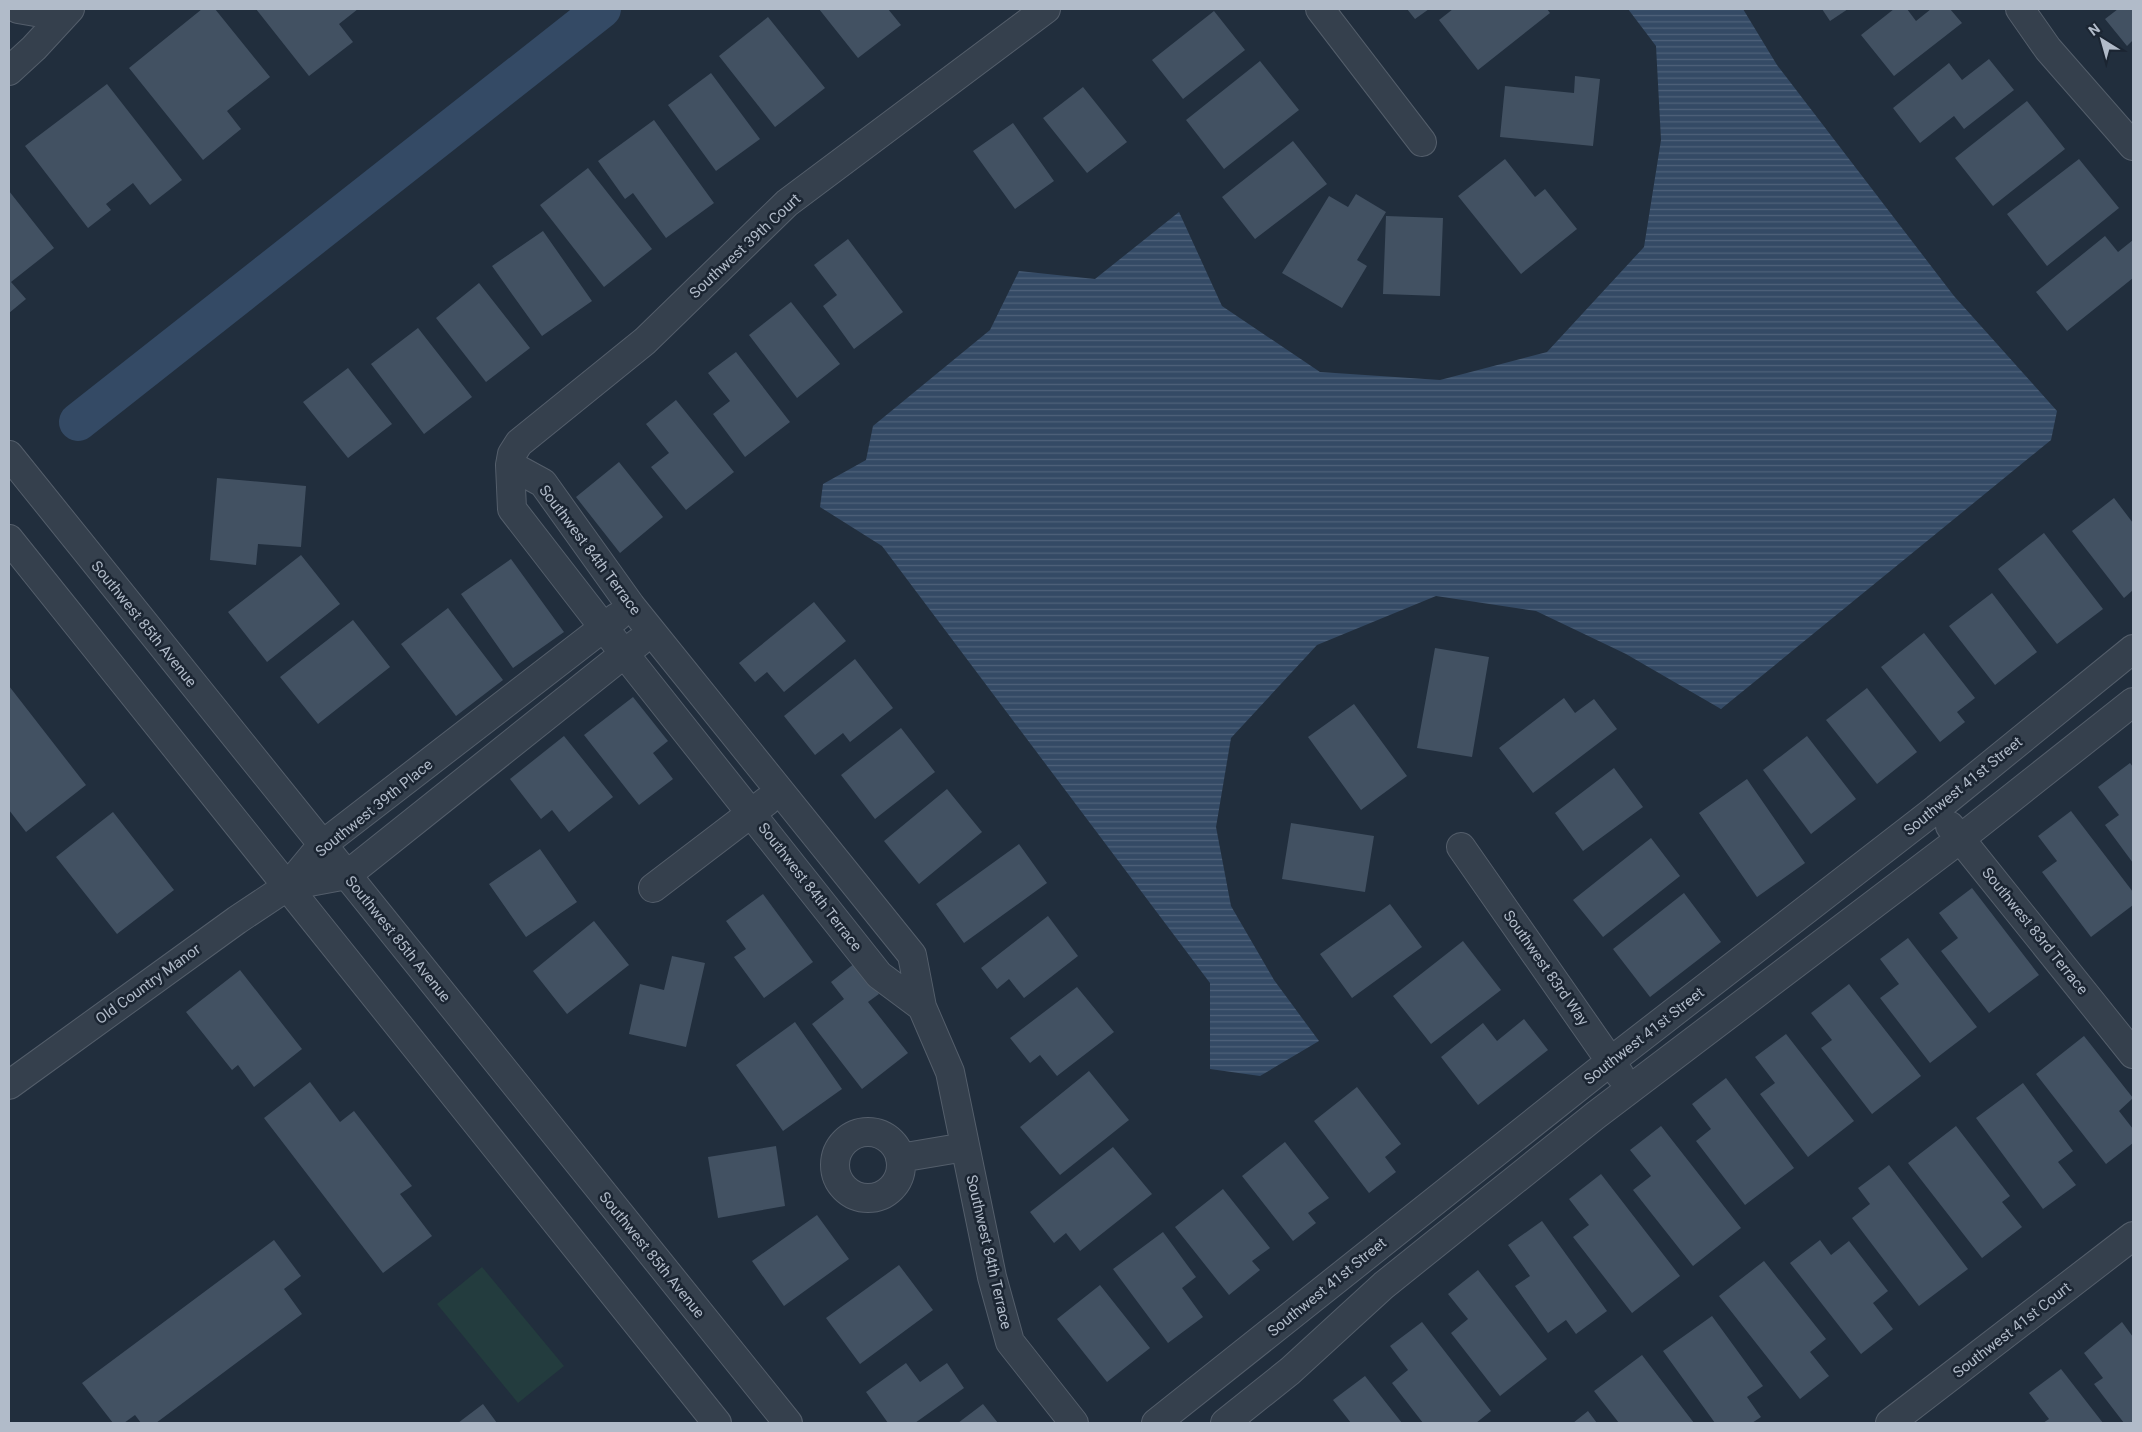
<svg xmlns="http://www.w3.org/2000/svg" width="2142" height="1432" font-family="Roboto,sans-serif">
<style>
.grass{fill:#233c3e}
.water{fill:url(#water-rules)}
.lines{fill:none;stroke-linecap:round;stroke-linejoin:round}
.canal{stroke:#344a65;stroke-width:38}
.building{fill:#425162}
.minor-casing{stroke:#545e6b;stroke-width:30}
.minor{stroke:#35404d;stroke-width:28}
.labels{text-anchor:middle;stroke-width:5;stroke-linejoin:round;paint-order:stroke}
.street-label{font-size:15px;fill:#b1bbc9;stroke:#1b2532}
</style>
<defs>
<pattern id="water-rules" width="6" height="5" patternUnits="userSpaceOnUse" patternTransform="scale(1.25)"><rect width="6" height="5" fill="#344a65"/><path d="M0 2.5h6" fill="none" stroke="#4f627a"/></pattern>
</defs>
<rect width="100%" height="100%" fill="#212e3d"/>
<!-- grass -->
<path class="grass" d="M482 1267 564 1366 518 1403 437 1304Z"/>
<!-- water -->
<path class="water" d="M1628 9H1743L1777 65 1954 296 2057 411 2051 440 1721 709 1626 654 1536 611 1436 596 1317 645 1231 738 1216 827 1231 906 1274 980 1319 1041 1260 1076 1210 1069V983L882 546 820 507 823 484 866 460 873 426 990 330 1019 271 1095 279 1179 212 1222 306 1320 372 1440 380 1547 352 1644 247 1661 140 1656 46Z"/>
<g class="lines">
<!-- canal -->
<path class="canal" d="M78 422 602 9"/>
</g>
<!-- building -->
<path class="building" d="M202 9H215L270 77 227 111 241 129 203 160 129 68Z
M256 9H358L339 24 353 42 309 76Z
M819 9H888L901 25 858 58Z
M1407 9H1429L1415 19Z
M1453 9H1547L1550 13 1478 70 1439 20Z
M1822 9H1848L1830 21Z
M1894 9H1907L1916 21 1931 9H1950L1962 23 1894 76 1861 35Z
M2118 9H2133V40L2127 46 2105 19Z
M1214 11 1245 50 1183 99 1152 60Z
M768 17 825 88 775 127 719 56Z
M1989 59 2014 90 1964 129 1954 116 1920 143 1893 108 1949 63 1962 80Z
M1260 61 1299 110 1224 169 1186 120Z
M711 73 760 139 716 171 668 105Z
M1575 76 1600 79 1593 146 1500 137 1505 86 1574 93Z
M107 84 182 180 150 205 133 183 106 204 111 210 88 228 25 146Z
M1083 87 1127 142 1087 173 1043 118Z
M2027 101 2065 149 1993 206 1955 158Z
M654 120 714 203 666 238 633 193 625 199 598 161Z
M1013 123 1054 181 1015 209 973 151Z
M1293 141 1327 184 1255 239 1222 197Z
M1505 159 1535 197 1545 189 1577 229 1521 274 1458 196Z
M2079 159 2119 208 2047 266 2007 214Z
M588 168 652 249 604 287 540 205Z
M9 191 54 248 11 282 26 299 9 313Z
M1356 194 1386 212 1357 260 1367 266 1342 308 1282 273 1329 196 1348 207Z
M1386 216 1443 218 1440 296 1383 294Z
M543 231 592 301 542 336 492 266Z
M2105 236 2118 252 2133 240V278L2067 331 2036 292Z
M848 239 903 312 854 349 823 306 837 295 814 265Z
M479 283 530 348 486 382 436 318Z
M791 302 840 364 797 398 749 335Z
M418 328 472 397 424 434 371 364Z
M736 352 790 422 745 457 713 414 730 401 708 373Z
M348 368 392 424 348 458 303 402Z
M676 400 734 472 686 510 651 467 669 453 646 424Z
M619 462 663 517 620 553 576 497Z
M217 478 306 486 301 547 258 544 256 565 210 560Z
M2114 498 2133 523V590L2124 598 2072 531Z
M2044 533 2103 609 2057 644 1998 569Z
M301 555 340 604 267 662 228 612Z
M511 559 564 632 513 668 461 594Z
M1992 593 2037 652 1995 685 1949 626Z
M814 602 846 641 784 692 767 672 755 682 739 663Z
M448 608 503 680 456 716 401 644Z
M353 620 390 667 318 724 280 677Z
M1924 633 1975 698 1957 712 1965 722 1940 742 1881 667Z
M1435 648 1489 657 1472 757 1417 748Z
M855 659 893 708 850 742 843 733 815 755 784 716Z
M9 686 86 785 26 832 9 810Z
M1867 688 1917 752 1877 784 1826 720Z
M633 697 668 741 653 753 673 779 639 805 584 735Z
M1564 698 1575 713 1594 699 1617 729 1533 793 1499 748Z
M1354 704 1407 776 1361 810 1308 737Z
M901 728 935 772 875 819 841 775Z
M564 736 613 797 569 832 552 810 541 819 510 779Z
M1807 736 1856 799 1811 834 1763 770Z
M2130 763 2133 767V863L2105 825 2119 815 2098 787Z
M1614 768 1643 807 1583 851 1555 813Z
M1747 779 1805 863 1757 897 1699 813Z
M947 789 982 832 919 884 884 841Z
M2071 811 2133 892V905L2091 937 2042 872 2057 861 2038 836Z
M113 812 174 890 117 934 56 857Z
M1291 823 1374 836 1365 892 1282 879Z
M1651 838 1680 876 1603 937 1573 900Z
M1019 844 1047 883 964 943 936 904Z
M540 849 577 902 526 937 489 884Z
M1972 888 2039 975 1989 1013 1941 951 1958 938 1939 913Z
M1684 893 1721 942 1650 997 1613 949Z
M763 894 813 962 764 998 734 957 746 949 726 921Z
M1390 904 1422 947 1352 998 1320 954Z
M1048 916 1078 956 1024 998 1009 979 997 989 981 968Z
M594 921 629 965 567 1014 533 971Z
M1908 938 1977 1027 1930 1063 1880 998 1899 984 1880 959Z
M1463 941 1501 990 1431 1044 1393 996Z
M672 956 705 963 686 1047 629 1034 640 984 664 990Z
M855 963 879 994 868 1002 908 1053 862 1089 812 1024 844 999 831 982Z
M240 970 302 1049 254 1087 238 1065 232 1070 186 1012Z
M1849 984 1921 1076 1872 1114 1821 1048 1832 1040 1811 1013Z
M1077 987 1114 1032 1057 1076 1040 1055 1030 1063 1010 1038Z
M1524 1019 1548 1050 1478 1105 1441 1057 1483 1023 1497 1041Z
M795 1022 842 1089 783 1131 736 1065Z
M1786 1034 1854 1121 1808 1157 1760 1094 1775 1083 1755 1057Z
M2084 1036 2133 1098 2119 1111 2133 1129V1143L2106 1164 2036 1074Z
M1089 1071 1129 1120 1060 1175 1020 1127Z
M1726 1078 1794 1168 1745 1205 1696 1141 1711 1129 1692 1104Z
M310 1082 340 1122 354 1111 412 1186 400 1194 432 1236 383 1273 264 1118Z
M2023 1083 2073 1151 2058 1162 2076 1185 2043 1209 1976 1118Z
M1357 1087 1401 1144 1385 1157 1396 1172 1369 1193 1314 1121Z
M1661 1126 1741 1228 1693 1266 1633 1190 1651 1176 1630 1150Z
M1956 1126 2010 1196 2002 1202 2022 1227 1982 1258 1908 1163Z
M1285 1142 1329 1198 1308 1213 1316 1223 1293 1241 1242 1176Z
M776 1146 785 1206 718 1218 708 1157Z
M1113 1147 1152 1194 1080 1251 1066 1233 1054 1243 1030 1212Z
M1889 1165 1968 1269 1919 1306 1852 1218 1870 1204 1858 1188Z
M1601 1174 1680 1276 1632 1313 1573 1237 1589 1225 1569 1199Z
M1223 1189 1270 1248 1252 1261 1260 1270 1229 1295 1175 1227Z
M817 1215 849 1259 784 1306 752 1261Z
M1542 1221 1607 1311 1576 1334 1566 1320 1548 1333 1515 1286 1530 1276 1508 1245Z
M1163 1232 1196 1277 1182 1288 1203 1317 1168 1343 1113 1269Z
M274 1240 301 1276 284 1289 302 1314 156 1423H141L135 1415 124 1423H113L82 1383Z
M1820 1240 1831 1255 1849 1241 1888 1291 1873 1303 1893 1329 1861 1354 1790 1263Z
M1764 1261 1826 1339 1810 1352 1829 1376 1800 1399 1719 1296Z
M899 1265 933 1310 860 1364 826 1318Z
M1478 1270 1547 1359 1500 1396 1451 1333 1468 1319 1448 1294Z
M1100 1285 1150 1348 1107 1382 1057 1319Z
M1712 1316 1763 1386 1747 1397 1761 1417 1752 1423H1715L1663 1351Z
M1422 1322 1491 1411 1476 1423H1423L1392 1383 1408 1370 1390 1346Z
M2122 1322 2133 1337V1423H2124L2094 1384 2103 1378 2084 1353Z
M1642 1355 1694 1423H1619L1594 1391Z
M906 1363 920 1382 947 1363 964 1388 915 1423H888L866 1392Z
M2061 1369 2103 1423H2043L2049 1419 2029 1393Z
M1365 1376 1402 1423H1351L1333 1400Z
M483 1404 497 1423H458Z
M983 1404 998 1423H958Z
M1588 1411 1597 1423H1573Z"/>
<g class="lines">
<defs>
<path id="minor" d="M18 9 53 15 70 9
M1320 9 1422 142
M2020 9 2048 49 2133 146
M9 71 34 48 70 9
M9 455 788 1423
M510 465 543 483 631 606 912 955 922 1007 950 1072 992 1277 1010 1342 1074 1423
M9 539 717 1423
M1950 826 2133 1054
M1461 847 1620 1075
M288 886 347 875 639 642
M653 888 767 801
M922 1007 879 975 604 628 512 509 510 465 512 454 519 443 645 341 787 203 1046 9
M9 1085 237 920 288 886 322 845 617 617
M835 1165a33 33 0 1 1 66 0a33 33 0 1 1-66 0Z
M900 1158 965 1147
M1156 1423 1611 1061 1936 809 2133 649
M1225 1423 1290 1371 1384 1285 1596 1115 1960 839 2133 702
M1890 1423 2133 1236"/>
</defs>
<!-- minor casing -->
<use href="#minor" class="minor-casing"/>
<!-- minor -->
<use href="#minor" class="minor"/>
</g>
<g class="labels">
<!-- street labels -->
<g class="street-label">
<text transform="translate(745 246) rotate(-43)" y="5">Southwest 39th Court</text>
<text transform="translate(590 550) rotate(53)" y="5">Southwest 84th Terrace</text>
<text transform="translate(144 624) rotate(51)" y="5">Southwest 85th Avenue</text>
<text transform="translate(1963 786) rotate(-39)" y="5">Southwest 41st Street</text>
<text transform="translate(374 808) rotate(-39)" y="5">Southwest 39th Place</text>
<text transform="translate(810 887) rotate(52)" y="5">Southwest 84th Terrace</text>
<text transform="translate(2035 931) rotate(51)" y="5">Southwest 83rd Terrace</text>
<text transform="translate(398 939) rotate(51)" y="5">Southwest 85th Avenue</text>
<text transform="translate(1546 968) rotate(55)" y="5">Southwest 83rd Way</text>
<text transform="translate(148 984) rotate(-36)" y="5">Old Country Manor</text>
<text transform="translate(1644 1036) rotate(-38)" y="5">Southwest 41st Street</text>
<text transform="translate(989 1252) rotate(77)" y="5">Southwest 84th Terrace</text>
<text transform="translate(652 1255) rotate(51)" y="5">Southwest 85th Avenue</text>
<text transform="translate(1327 1287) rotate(-39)" y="5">Southwest 41st Street</text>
<text transform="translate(2012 1330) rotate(-38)" y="5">Southwest 41st Court</text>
</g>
</g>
<!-- border -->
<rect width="2142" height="1432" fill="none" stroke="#b1bbc9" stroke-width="20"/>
<!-- north arrow -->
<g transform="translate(2102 40) rotate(323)" stroke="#1b2532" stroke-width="4" paint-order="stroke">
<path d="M0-4L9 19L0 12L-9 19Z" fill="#b1bbc9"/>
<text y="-8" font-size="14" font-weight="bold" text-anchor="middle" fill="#b1bbc9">N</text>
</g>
</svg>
